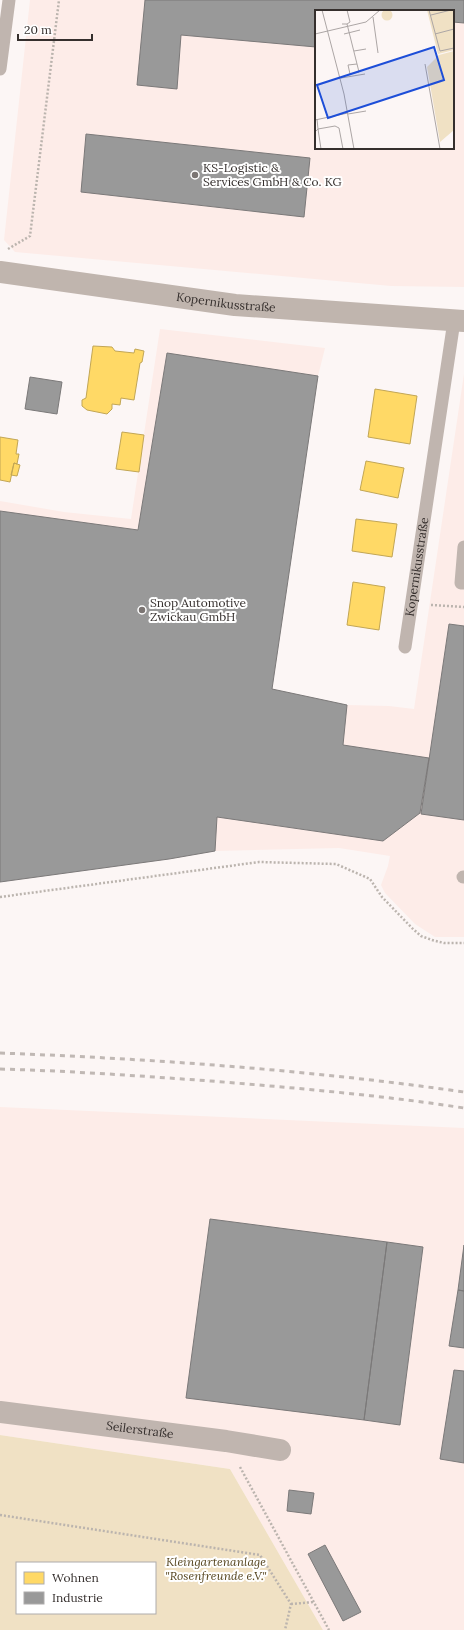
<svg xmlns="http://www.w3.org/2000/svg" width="464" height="1630" font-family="Lora,serif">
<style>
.built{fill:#fdece8;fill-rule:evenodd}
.green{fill:#f0e1c4;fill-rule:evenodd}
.homes{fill:#ffd966;stroke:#c2a655}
.industry{fill:#999;stroke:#7b7979}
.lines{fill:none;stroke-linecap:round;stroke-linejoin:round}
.path{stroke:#bbb4ae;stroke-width:2.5;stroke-dasharray:2 2;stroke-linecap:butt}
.lane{stroke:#c0b5af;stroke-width:13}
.street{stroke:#c0b5af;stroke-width:22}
.secondary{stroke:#c0b5ae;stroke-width:22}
.rail{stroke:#c0b8b4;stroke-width:3;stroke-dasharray:5 5;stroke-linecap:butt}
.poi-dot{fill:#7b7573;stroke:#fff;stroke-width:1.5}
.labels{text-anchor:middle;stroke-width:4;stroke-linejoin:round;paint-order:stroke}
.poi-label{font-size:12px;fill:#352f2d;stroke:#fff;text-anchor:start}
.street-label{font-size:12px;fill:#352f2d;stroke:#fff}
.park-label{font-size:12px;font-style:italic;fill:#574620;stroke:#fff}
.inset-road{fill:none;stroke:#aca6a5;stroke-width:1}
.view{fill:#1d4ed8;fill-opacity:0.15;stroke:#1d4ed8;stroke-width:2}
.inset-edge{fill:none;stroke:#352f2d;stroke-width:2}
</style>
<rect width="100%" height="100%" fill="#fcf6f5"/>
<!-- built -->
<path class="built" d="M30 0H464V287L391 286 15 252 4 240ZM316 11H453V148H316Z
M160 329 325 348 318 376 272 689 347 705 389 706 414 709 464 374V937H435L415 924 385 893 381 885 388 866 390 856 339 848 215 851 169 859 0 882V501L64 512 131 519Z
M0 1107 464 1128V1630H323L230 1469 0 1435Z"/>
<!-- green -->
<path class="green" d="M0 1435 230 1469 323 1630H0ZM17 1563H155V1613H17Z"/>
<!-- homes -->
<path class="homes" d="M93 346 112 347 115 351 134 353 135 349 144 351 142 362 140 363 134 400 121 398 120 405 112 404V409L107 414 87 410 82 406V400L86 398Z
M375 389 417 396 410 444 368 437Z
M122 432 144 435 139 472 116 469Z
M0 437 18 440 16 454H19L17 464 14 463 10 482 0 480Z
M366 461 404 468 398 498 360 490Z
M14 463 20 465 17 476 11 475Z
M356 519 397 524 392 557 352 551Z
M353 582 385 587 379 630 347 625Z"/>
<!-- industry -->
<path class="industry" d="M145 0H464V23L453 22V11H316V47L181 35 177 89 137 85Z
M86 134 310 158 304 217 81 192Z
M167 353 318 376 272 689 347 705 343 745 429 758 420 813 383 841 217 817 215 851 169 859 0 882V511L138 530Z
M30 377 62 382 57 414 25 409Z
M449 624 464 626V820L421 814Z
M210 1219 387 1242 364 1420 186 1398Z
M387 1242 423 1247 400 1425 364 1420Z
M464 1245V1291L458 1290Z
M458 1290 464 1291V1348L449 1346Z
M454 1370 464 1371V1463L440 1459Z
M289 1490 314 1493 311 1514 287 1511Z
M325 1545 361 1612 343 1621 308 1554Z"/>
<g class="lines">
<!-- path -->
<path class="path" d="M8 249 30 236 59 0
M431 605 464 607
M0 897 259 862 336 864 370 879 382 897 413 929 421 936 432 940 444 943H464
M240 1467 329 1630
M0 1515 260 1555 291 1604 285 1630
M291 1604 314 1602"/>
<!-- lane -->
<g class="lane">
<path d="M0 69 9 0"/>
<path d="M464 547 461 583H464"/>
<path id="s1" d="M405 647 454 321"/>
<path d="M463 877H464"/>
</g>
<!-- street -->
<path class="street" id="s2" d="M0 1412 226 1441 280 1450"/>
<!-- secondary -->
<path class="secondary" id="s3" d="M0 272 235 305 464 321"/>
<!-- rail -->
<path class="rail" d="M0 1053C155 1059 310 1070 464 1092
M0 1069C71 1071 141 1076 211 1081 296 1088 380 1095 464 1108"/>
</g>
<!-- markers -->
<g class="poi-dot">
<circle cx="195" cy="175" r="4"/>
<circle cx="142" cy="610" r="4"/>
</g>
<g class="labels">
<!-- poi labels -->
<g class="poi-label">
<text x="203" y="172">KS-Logistic &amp;<tspan x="203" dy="14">Services GmbH &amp; Co. KG</tspan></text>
<text x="150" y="607">Snop Automotive<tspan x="150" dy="14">Zwickau GmbH</tspan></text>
</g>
<!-- street labels -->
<g class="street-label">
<text dy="4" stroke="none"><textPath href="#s3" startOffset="228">Kopernikusstraße</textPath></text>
<text dy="4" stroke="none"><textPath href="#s1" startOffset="81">Kopernikusstraße</textPath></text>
<text dy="4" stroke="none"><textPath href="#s2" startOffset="141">Seilerstraße</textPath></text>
</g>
<!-- park labels -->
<g class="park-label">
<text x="216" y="1566">Kleingartenanlage<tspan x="216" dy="14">"Rosenfreunde e.V."</tspan></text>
</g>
</g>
<!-- overview -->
<g transform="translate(315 10)">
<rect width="139" height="139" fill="#fcf6f5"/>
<path d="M66.5 5a5.5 5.5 0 1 1 11 0a5.5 5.5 0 1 1-11 0ZM112 0H139V40L123 44ZM139 41V120L125 132 112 57 124 45Z" fill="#f0e1c4"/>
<path class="inset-road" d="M7 0 29 84 39 139M32 0 35 12 32 14M114 0 125 41 139 38M116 5 136 0M58 7 63 43M27 14H32L44 62 35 64 33 55 42 54M0 24 51 12 65 0M29 24 45 20M120 24 139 19M39 41 51 39M110 54 125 139M26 68 50 64M33 104 51 101M0 110 33 103M0 122 3 119 2 109M6 139 3 119 20 116 24 118 28 139"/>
<path class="view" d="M119 37 129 70 13 108 2 75Z"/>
<rect width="139" height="139" class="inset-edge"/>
</g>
<!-- legend -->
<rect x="16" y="1562" width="140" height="52" fill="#ffffff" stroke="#aeacab"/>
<rect x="24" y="1572" width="20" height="12" fill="#ffd966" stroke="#aeacab"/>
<text x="52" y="1582" font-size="12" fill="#352f2d">Wohnen</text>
<rect x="24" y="1592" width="20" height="12" fill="#999999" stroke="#aeacab"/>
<text x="52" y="1602" font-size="12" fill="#352f2d">Industrie</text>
<!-- scale -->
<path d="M18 34v6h74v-6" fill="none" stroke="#352f2d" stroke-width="2"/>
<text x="24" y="34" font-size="12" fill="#352f2d" stroke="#ffffff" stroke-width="3" paint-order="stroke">20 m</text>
</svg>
